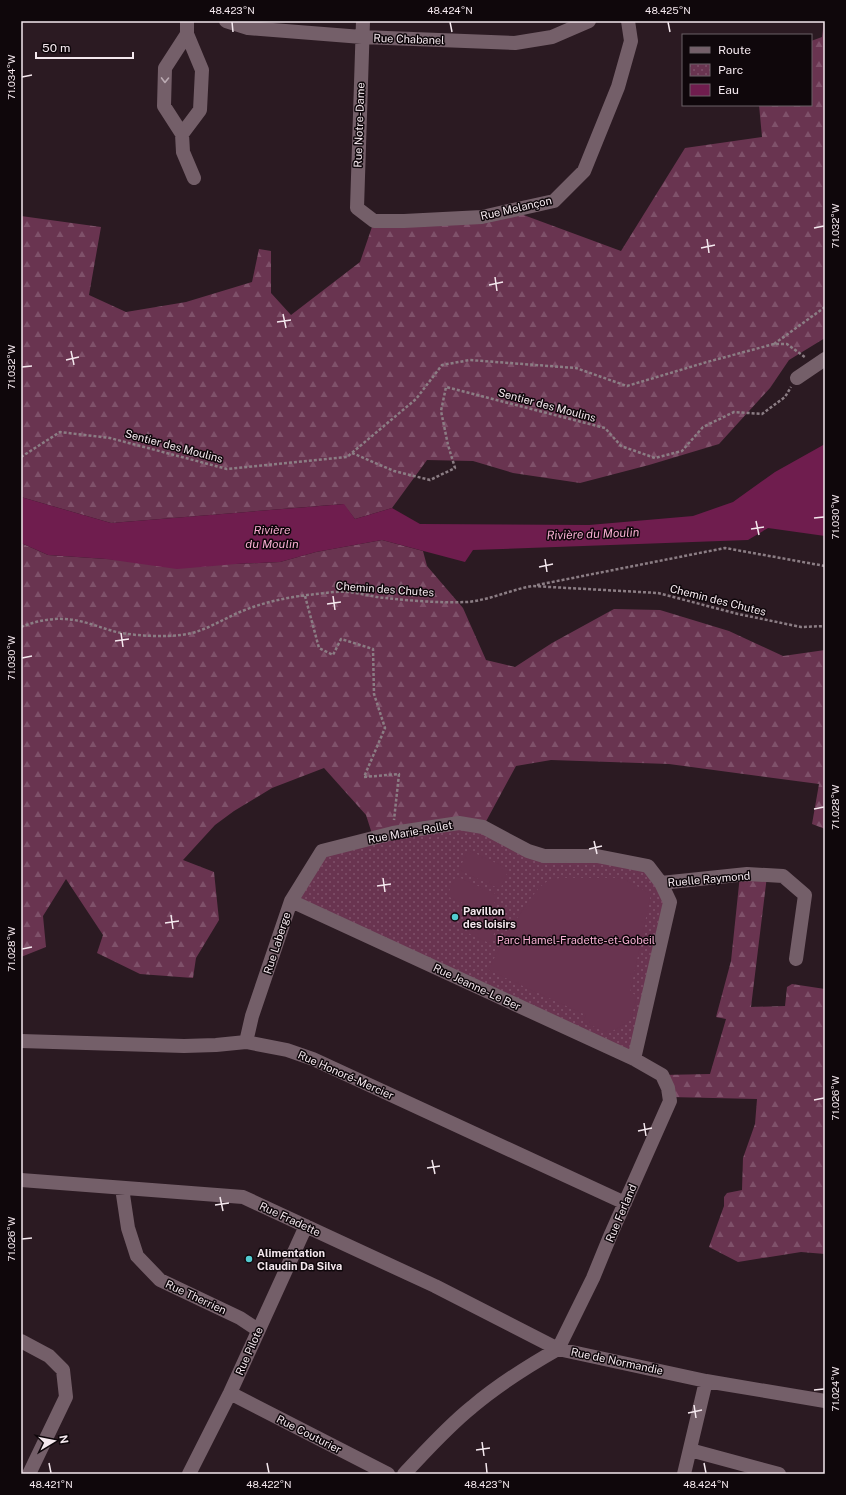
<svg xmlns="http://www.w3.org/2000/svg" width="846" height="1495" font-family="'Public Sans',sans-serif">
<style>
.forest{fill:url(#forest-firs)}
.park{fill:url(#park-dots)}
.pitch{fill:#693450}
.water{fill:#6f1d4e}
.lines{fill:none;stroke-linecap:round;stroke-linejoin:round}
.path{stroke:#8b7d84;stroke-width:2.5;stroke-dasharray:3 2;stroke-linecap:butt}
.street{stroke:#745f69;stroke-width:14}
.oneway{stroke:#baaab2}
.ticks{fill:none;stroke:#f4e8ee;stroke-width:1.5}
.poi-dot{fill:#52ccd1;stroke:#0f070b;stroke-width:1.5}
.labels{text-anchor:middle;stroke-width:3;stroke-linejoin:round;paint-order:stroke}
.street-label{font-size:11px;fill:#f4e8ee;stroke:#0f070b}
.poi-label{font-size:11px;font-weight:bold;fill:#f4e8ee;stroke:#0f070b;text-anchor:start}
.park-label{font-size:11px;fill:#f8b1d4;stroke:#0f070b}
.water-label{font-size:12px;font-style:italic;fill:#f4accf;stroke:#0f070b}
.neatline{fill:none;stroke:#f4e8ee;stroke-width:1.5}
.ticks-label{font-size:10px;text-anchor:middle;fill:#f4e8ee}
</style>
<defs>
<pattern id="forest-firs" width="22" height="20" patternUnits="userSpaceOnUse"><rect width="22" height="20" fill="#693450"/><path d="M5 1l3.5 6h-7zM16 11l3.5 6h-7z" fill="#7f516a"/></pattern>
<pattern id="park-dots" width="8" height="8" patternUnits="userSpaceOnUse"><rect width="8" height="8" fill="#693450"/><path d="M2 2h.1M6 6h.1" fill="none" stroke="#7f516a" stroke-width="1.8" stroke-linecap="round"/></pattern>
</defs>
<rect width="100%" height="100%" fill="#2b1a22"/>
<!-- forest -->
<path class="forest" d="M824 21H825V338L789 360 770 388 719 444 649 465 580 483 513 473 473 461 427 460 392 508 355 519 343 504 111 523 21 497V216L101 227 89 295 126 312 186 302 252 282 259 249 271 251V293L291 315 360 262 374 221 510 210 621 251 685 148 762 137 759 105H811V41L822 37Z
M382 540 423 551 427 566 463 608 486 660 515 667 552 643 614 609 660 610 729 631 783 656 825 650V829L812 824 819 784 669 764 551 760 516 766 483 827 373 837 366 815 324 768 272 788 234 811 215 825 183 860 214 872 219 920 196 958 193 978 140 974 97 953 103 935 66 879 43 916 46 947 21 957V543L48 555 106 559 236 564 280 562 316 552Z
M740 875 767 876 751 1007 785 1006 787 987 792 984 825 989V1254L801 1252 738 1262 709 1247 724 1206V1197L727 1193 742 1190 743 1158 755 1124 757 1099 669 1097 662 1075 710 1074 726 1019 716 1017 731 961Z"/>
<!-- park -->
<path class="park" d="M459 823 528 851 648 866 670 902 634 1059 291 901 322 851Z"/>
<!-- pitch -->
<path class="pitch" d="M468 850 509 869 500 889 459 870Z
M456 876 498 895 489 915 447 896Z
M560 878H617L624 879 651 894 630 993 637 995 631 1020 609 1033 583 1022 586 1015 488 970C498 951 531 889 548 881 551 879 557 879 560 878Z
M474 920 496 930 489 943 468 933Z"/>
<!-- water -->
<path class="water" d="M825 444V536L768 528 748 540 473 550 465 562 382 540 316 552 280 562 236 564 177 569 106 559 48 555 21 543V497L111 523 344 504 355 519 392 508 420 524 589 525 693 516 733 502 775 472Z"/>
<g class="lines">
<!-- path -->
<path class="path" d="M774 344 825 307
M352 453 394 471 430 480 455 468 448 445 441 411 446 387 605 428 621 446 655 458 682 451 703 427 734 412 762 414 785 397 791 387
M21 457 60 432 110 438 227 469 347 457 416 399 442 365 470 360 576 368 627 386 707 362 774 344H787L806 358
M537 585 725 548 825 566
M305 596 319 648 333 655 341 639 373 649 374 694 385 728 364 777 399 774 394 820
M21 627C41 619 62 616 83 622 96 625 107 630 121 633 140 636 162 637 181 635 202 633 221 620 240 612 261 603 284 598 307 595 320 594 334 591 347 592 360 593 373 597 386 598 412 601 441 603 467 602 490 600 510 590 532 586L658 593 738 614 801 627 825 626"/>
<!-- street -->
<path class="street" d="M226 21 248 28 362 37 515 43 552 37 589 21
M363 21 357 208 374 221H404L482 217 554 201 584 171 618 87 631 41 628 21
M187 34 165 68 164 106 182 134 183 152 194 178
M182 134 200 110 202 70 187 34V21
M797 378 825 359
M661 883 747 874 783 876 805 895 796 959
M291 901 634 1059 662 1075 668 1088 670 1101 611 1234 593 1278 558 1349
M21 1041 184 1046 216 1045 246 1042 287 1050 313 1059 625 1203
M246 1042 252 1016 291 901 322 851 393 833 459 823 483 827 528 851 544 856H597L648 866 661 883 670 902 634 1059
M21 1180 243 1197 435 1286 558 1349 706 1381 825 1401
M122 1188 128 1228 137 1256 160 1280 240 1318 258 1330
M21 1341 49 1356 63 1370 66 1397 29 1474
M230 1393 388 1474
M690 1450 779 1474
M189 1474 230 1393 306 1226
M404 1474C426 1451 447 1427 472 1407 498 1385 528 1366 558 1349
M684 1474 706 1381"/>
</g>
<!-- one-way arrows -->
<defs><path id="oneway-chevron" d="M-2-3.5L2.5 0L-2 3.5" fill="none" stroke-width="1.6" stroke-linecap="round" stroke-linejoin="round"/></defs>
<use class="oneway" href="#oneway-chevron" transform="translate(165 80) rotate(91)"/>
<!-- ticks -->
<path class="ticks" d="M232 22 233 32M450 22 452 32M668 22 670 32M22 77 32 75M814 228 824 226M707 239 709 253M701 248 715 245M495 277 497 291M489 285 503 282M283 314 286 328M277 322 291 320M71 351 74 365M66 360 79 357M22 367 32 366M814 518 824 517M756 521 759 535M751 529 764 527M545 559 547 572M539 567 553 564M333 596 335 610M327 604 341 602M121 633 123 647M115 641 129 639M22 658 32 656M814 809 824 807M594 841 597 854M589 849 602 846M383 878 385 892M377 886 391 884M171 915 173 929M165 923 179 921M22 949 32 947M814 1100 824 1098M644 1123 646 1136M638 1131 652 1128M432 1160 435 1174M427 1168 440 1166M220 1197 223 1211M215 1205 229 1203M22 1239 32 1238M814 1390 824 1389M694 1405 696 1418M688 1413 702 1410M482 1442 484 1456M476 1450 490 1448M49 1463 51 1473M267 1463 269 1473M486 1463 487 1473M704 1463 706 1473"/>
<!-- markers -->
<g class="poi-dot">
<circle cx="455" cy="917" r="4"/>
<circle cx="249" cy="1259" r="4"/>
</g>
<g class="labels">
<!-- street labels -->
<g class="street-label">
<text transform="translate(409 39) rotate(2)" y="4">Rue Chabanel</text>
<text transform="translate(359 125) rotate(-88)" y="4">Rue Notre-Dame</text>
<text transform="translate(516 208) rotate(-13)" y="4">Rue Melançon</text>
<text transform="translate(547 405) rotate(15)" y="4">Sentier des Moulins</text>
<text transform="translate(174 446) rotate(15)" y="4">Sentier des Moulins</text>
<text transform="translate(385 589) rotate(4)" y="4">Chemin des Chutes</text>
<text transform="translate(718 600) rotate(14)" y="4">Chemin des Chutes</text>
<text transform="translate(410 832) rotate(-10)" y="4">Rue Marie-Rollet</text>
<text transform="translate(709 879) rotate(-5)" y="4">Ruelle Raymond</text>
<text transform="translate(277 943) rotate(-72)" y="4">Rue Laberge</text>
<text transform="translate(477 987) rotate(25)" y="4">Rue Jeanne-Le Ber</text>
<text transform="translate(346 1075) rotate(24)" y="4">Rue Honoré-Mercier</text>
<text transform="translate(621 1213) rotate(-67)" y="4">Rue Ferland</text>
<text transform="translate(290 1219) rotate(25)" y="4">Rue Fradette</text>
<text transform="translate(196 1297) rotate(25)" y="4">Rue Therrien</text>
<text transform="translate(249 1351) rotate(-66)" y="4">Rue Pilote</text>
<text transform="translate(617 1361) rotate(12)" y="4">Rue de Normandie</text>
<text transform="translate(309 1434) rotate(27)" y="4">Rue Couturier</text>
</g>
<!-- poi labels -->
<g class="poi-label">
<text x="463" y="915">Pavillon<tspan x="463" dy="13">des loisirs</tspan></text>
<text x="257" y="1257">Alimentation<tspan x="257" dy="13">Claudin Da Silva</tspan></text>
</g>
<!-- park labels -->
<g class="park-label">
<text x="576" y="944">Parc Hamel-Fradette-et-Gobeil</text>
</g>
<!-- water labels -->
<g class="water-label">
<text x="272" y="534">Rivière<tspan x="272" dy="14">du Moulin</tspan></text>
<text transform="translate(593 534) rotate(-2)" y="4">Rivière du Moulin</text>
</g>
</g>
<!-- border -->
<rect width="846" height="1495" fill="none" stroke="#0f070b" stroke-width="44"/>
<!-- legend -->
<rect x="682" y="34" width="130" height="72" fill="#0f070b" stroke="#6b6166"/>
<rect x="690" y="47" width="20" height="6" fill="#745f69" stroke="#6b6166"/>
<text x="718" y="54" font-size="12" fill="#f4e8ee">Route</text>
<rect x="690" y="64" width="20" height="12" fill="url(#park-dots)" stroke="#6b6166"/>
<text x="718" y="74" font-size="12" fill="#f4e8ee">Parc</text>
<rect x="690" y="84" width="20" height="12" fill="#6f1d4e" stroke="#6b6166"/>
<text x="718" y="94" font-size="12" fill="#f4e8ee">Eau</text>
<!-- north arrow -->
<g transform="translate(54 1441) rotate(80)" stroke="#0f070b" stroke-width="3" paint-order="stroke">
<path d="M0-3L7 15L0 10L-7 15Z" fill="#f4e8ee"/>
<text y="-6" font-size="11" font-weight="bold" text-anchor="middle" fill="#f4e8ee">N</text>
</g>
<!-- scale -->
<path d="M36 52v6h97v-6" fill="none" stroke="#f4e8ee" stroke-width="2"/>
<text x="42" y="52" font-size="12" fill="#f4e8ee" stroke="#0f070b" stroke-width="3" paint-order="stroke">50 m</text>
<rect x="22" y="22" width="802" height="1451" class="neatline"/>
<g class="ticks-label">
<text x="232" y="14">48.423°N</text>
<text x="450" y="14">48.424°N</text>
<text x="668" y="14">48.425°N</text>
<text transform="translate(11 77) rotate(-90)" y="4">71.034°W</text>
<text transform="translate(835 226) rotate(-90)" y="4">71.032°W</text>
<text transform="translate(11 367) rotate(-90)" y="4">71.032°W</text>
<text transform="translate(835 517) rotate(-90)" y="4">71.030°W</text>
<text transform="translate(11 658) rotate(-90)" y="4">71.030°W</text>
<text transform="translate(835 807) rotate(-90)" y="4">71.028°W</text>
<text transform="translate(11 949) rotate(-90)" y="4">71.028°W</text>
<text transform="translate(835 1098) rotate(-90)" y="4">71.026°W</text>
<text transform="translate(11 1239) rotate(-90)" y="4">71.026°W</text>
<text transform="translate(835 1389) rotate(-90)" y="4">71.024°W</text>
<text x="51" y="1488">48.421°N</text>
<text x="269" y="1488">48.422°N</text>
<text x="487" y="1488">48.423°N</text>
<text x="706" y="1488">48.424°N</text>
</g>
</svg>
